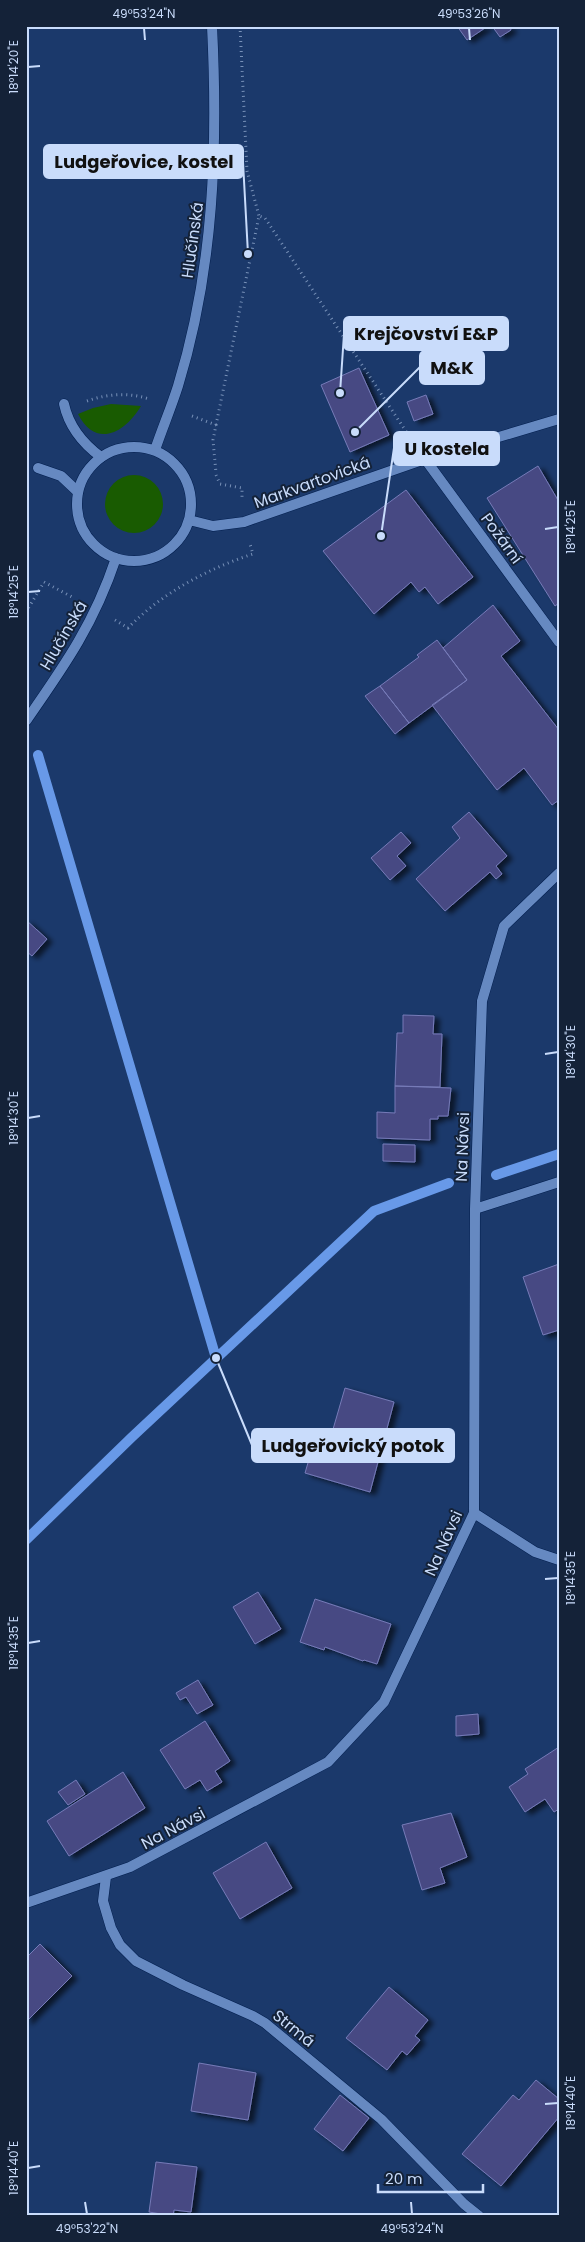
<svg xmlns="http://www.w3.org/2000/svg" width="585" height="2242" font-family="Poppins,sans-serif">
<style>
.green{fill:#195b01}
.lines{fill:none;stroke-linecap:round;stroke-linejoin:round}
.stream{stroke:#6899e8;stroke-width:10}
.building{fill:#474983;stroke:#767bb8;filter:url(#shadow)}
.service-casing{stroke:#021e4e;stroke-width:11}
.minor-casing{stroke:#021e4e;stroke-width:11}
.tertiary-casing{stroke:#021e4e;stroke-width:11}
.path{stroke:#7891b8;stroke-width:3;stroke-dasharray:1 4;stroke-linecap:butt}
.service{stroke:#6689c1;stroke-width:10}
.minor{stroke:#6689c1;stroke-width:10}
.tertiary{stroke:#6689c1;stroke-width:10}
.ticks{fill:none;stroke:#c9dcfb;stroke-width:2}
.labels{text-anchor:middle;stroke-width:4;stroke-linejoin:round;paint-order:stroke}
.street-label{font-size:16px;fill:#c9dcfb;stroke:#142238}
.leader{fill:none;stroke:#c9dcfb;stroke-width:2}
.callout-dot{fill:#c9dcfb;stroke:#142238;stroke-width:2}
.callout{fill:#c9dcfb;stroke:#c9dcfb;stroke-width:2}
.callout-label{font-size:18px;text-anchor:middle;font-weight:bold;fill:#111}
.neatline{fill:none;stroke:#c9dcfb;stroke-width:2}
.ticks-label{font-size:12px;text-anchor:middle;fill:#c9dcfb}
</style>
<defs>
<filter id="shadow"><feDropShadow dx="5.5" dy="3" stdDeviation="2.5" flood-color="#0009"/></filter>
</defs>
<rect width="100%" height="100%" fill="#1b396b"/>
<!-- green -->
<path class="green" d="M111 404 141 406C125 433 96 449 78 414L93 408Z
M105 504a29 29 0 1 1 58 0a29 29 0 1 1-58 0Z"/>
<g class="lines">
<!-- stream -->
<path class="stream" d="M38 755 216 1358
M496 1175 559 1154
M26 1540 132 1437 374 1211 449 1183"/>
</g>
<!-- building -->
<path class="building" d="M457 26H488L467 40Z
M492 26H509L511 30 500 37Z
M359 368 389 435 350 452 321 385Z
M426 395 433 414 414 421 407 402Z
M538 466 559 502V603L555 606 487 498Z
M406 490 473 577 438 604 425 587 419 592 411 582 374 614 323 551Z
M493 605 520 641 501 656 559 730V800L552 805 524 768 497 790 432 705 467 680 443 648Z
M437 640 467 680 409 723 380 686 419 657 417 655Z
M380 686 409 723 395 734 365 696Z
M469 812 507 856 496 866 502 874 496 879 490 872 445 911 416 879 460 838 452 827Z
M401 832 411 843 397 856 406 866 390 880 371 858Z
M26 920 47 939 32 956 26 951Z
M403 1015 434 1016 433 1034H442L440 1087 395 1086 397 1033H403Z
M395 1086 451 1088 448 1116H438V1119H430V1140L377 1138V1112L395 1113Z
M383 1144 415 1145V1162L383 1161Z
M559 1264V1330L543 1335 523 1277Z
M345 1388 394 1402 370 1492 305 1473 315 1439 329 1443Z
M258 1592 281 1629 255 1644 233 1607Z
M315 1599 391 1624 377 1664 364 1660 363 1661 325 1647 324 1650 300 1642Z
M198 1680 213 1705 197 1714 186 1697 180 1700 176 1693Z
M478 1714 479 1734 456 1736V1716Z
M205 1721 230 1761 215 1771 222 1782 207 1791 200 1780 185 1789 160 1750Z
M559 1747V1809L554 1812 545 1799 525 1812 509 1787 528 1774 525 1769Z
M123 1772 145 1808 69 1856 47 1821Z
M76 1780 85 1794 68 1805 58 1792Z
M451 1813 467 1857 440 1868 445 1883 422 1890 402 1825Z
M266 1842 292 1888 240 1919 213 1873Z
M40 1944 72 1976 26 2022V1958Z
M389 1987 428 2020 415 2036 420 2040 407 2055 402 2051 387 2070 346 2038Z
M199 2063 256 2073 248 2120 191 2111Z
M536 2080 559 2099V2117L501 2186 462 2154 513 2095 519 2100Z
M340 2095 369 2118 343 2151 314 2129Z
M156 2162 197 2167 191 2212 174 2210 173 2216 149 2212Z"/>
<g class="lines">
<defs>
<path id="service" d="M64 404C69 427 82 443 101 457
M38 468 61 476 78 492"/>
<path id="minor" d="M425 459 559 642
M475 1209 559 1182
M474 1513 535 1552 559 1560
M106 1877 103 1901 111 1928 120 1945 136 1961 183 1985 253 2016 265 2023 381 2119 464 2204 479 2216
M26 1903 130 1867 328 1762 384 1702 474 1513 475 1209 482 1001 504 926 559 873"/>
<path id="tertiary" d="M77 504a57 57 0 1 1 114 0a57 57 0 1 1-114 0Z
M155 450C162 429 171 408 178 386 214 269 218 148 212 26
M189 520 213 526 244 522 425 459 559 419
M26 721C65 665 94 624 116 558"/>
</defs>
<!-- service casing -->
<use href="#service" class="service-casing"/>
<!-- minor casing -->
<use href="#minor" class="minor-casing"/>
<!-- tertiary casing -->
<use href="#tertiary" class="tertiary-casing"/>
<!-- path -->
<path class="path" d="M240 26 247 171 259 216
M87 401C107 394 128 392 149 399
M192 416 216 425 213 440 216 473
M216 425 259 216 265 218 411 439
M216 475 220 484 242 488V498
M26 612 44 582 74 598
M115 620 128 628C162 593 207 569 253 554L250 544"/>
<!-- service -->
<use href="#service" class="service"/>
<!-- minor -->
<use href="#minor" class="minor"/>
<!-- tertiary -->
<use href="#tertiary" class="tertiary"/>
</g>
<!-- ticks -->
<path class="ticks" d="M144 28 145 40M469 28 470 40M28 67 40 66M545 529 558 527M28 592 40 591M545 1054 558 1052M28 1118 40 1116M545 1579 558 1578M28 1643 40 1641M545 2104 558 2103M28 2168 40 2166M85 2202 87 2214M411 2202 412 2214"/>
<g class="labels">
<!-- street labels -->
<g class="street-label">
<text transform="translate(192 240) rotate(-82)" y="6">Hlučínská</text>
<text transform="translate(312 482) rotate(-20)" y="6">Markvartovická</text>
<text transform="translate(502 538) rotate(54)" y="6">Požární</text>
<text transform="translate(63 635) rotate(-60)" y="6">Hlučínská</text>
<text transform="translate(462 1147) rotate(-88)" y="6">Na Návsi</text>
<text transform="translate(443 1543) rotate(-66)" y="6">Na Návsi</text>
<text transform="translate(173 1828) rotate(-28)" y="6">Na Návsi</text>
<text transform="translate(294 2028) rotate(39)" y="6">Strmá</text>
</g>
</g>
<!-- callouts -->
<path class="leader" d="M248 254L243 162M340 393L344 334M355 432L420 367M381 536L394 448M216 1358L252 1445"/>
<g class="callout-dot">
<circle cx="248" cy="254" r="5"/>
<circle cx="340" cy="393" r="5"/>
<circle cx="355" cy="432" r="5"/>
<circle cx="381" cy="536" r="5"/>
<circle cx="216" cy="1358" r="5"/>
</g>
<g class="callout">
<rect x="44" y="145" width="199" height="33" rx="5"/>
<rect x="344" y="317" width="164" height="33" rx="5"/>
<rect x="420" y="351" width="64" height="33" rx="5"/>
<rect x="394" y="432" width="105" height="33" rx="5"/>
<rect x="252" y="1429" width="202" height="33" rx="5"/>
</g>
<g class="callout-label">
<text x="144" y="168">Ludgeřovice, kostel</text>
<text x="426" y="340">Krejčovství E&amp;P</text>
<text x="452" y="374">M&amp;K</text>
<text x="447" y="455">U kostela</text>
<text x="353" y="1452">Ludgeřovický potok</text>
</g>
<!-- border -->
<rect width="585" height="2242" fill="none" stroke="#142238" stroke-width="55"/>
<!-- scale -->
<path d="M378 2184v8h105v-8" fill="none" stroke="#c9dcfb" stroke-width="2.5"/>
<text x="385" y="2184" font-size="15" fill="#c9dcfb" stroke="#142238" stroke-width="4" paint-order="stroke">20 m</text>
<rect x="28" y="28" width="530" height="2186" class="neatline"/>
<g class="ticks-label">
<text x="144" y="18">49°53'24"N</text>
<text x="469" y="18">49°53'26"N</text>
<text transform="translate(14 67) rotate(-90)" y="4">18°14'20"E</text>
<text transform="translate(571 527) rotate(-90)" y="4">18°14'25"E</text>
<text transform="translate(14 592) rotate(-90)" y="4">18°14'25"E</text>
<text transform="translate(571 1052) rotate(-90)" y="4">18°14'30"E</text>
<text transform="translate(14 1118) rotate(-90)" y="4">18°14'30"E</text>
<text transform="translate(571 1578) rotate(-90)" y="4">18°14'35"E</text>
<text transform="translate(14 1643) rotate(-90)" y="4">18°14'35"E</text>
<text transform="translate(571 2103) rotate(-90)" y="4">18°14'40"E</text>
<text transform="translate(14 2168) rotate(-90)" y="4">18°14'40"E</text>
<text x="87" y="2233">49°53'22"N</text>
<text x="412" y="2233">49°53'24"N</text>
</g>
</svg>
